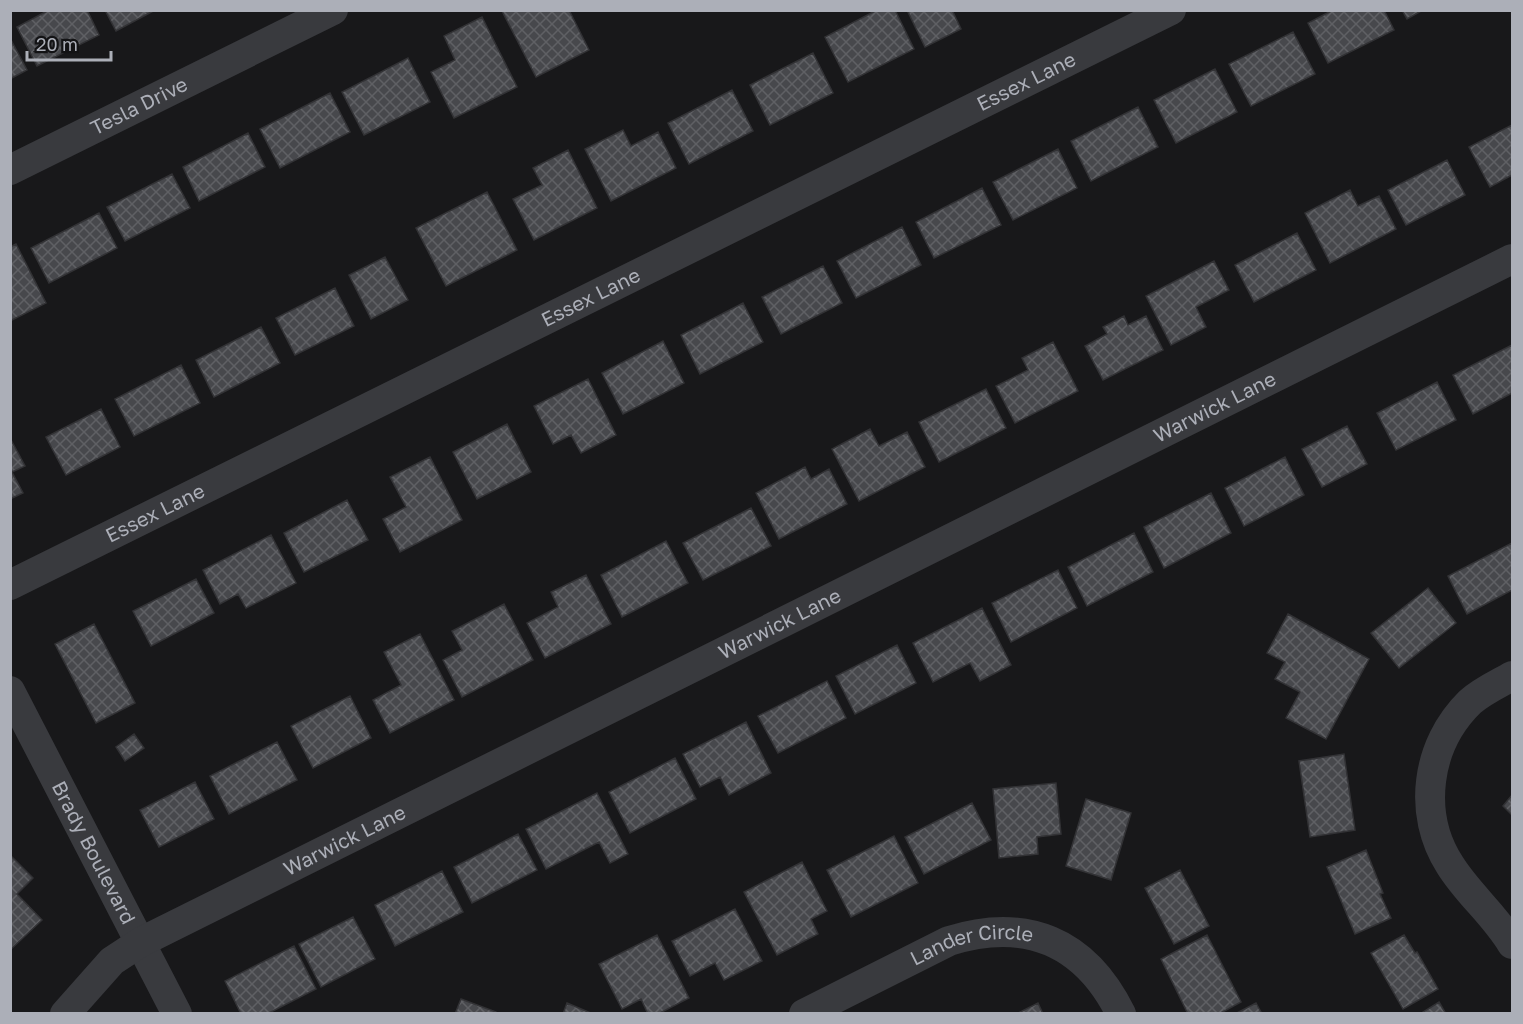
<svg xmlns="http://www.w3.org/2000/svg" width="1523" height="1024" font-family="'Golos Text',sans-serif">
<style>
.building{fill:url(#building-cross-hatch);stroke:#323235;stroke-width:1.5}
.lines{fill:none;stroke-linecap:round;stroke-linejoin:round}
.minor{stroke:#393a3e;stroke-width:30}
.labels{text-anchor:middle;stroke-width:5;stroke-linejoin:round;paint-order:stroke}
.street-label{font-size:20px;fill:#acafb8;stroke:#131315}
</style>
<defs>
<pattern id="building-cross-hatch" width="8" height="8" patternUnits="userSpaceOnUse" patternTransform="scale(1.5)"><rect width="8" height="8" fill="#47484c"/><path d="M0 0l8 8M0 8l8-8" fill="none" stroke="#5f6064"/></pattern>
</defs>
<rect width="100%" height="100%" fill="#18181a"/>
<!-- building -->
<path class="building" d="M49 10H87L99 35 37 66 17 27Z
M105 10H155L116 31Z
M569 10 589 50 536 77 502 11Z
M877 10H895L914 49 848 82 825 37Z
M907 10H952L961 29 925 47Z
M1333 10H1384L1394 30 1328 63 1308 23Z
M1402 10H1423L1407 19Z
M482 17 517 87 454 118 431 72 455 60 444 36Z
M1293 32 1315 74 1251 106 1229 64Z
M10 38 27 70 10 79Z
M813 53 833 93 770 125 750 85Z
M408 58 430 102 364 135 342 92Z
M1215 69 1237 112 1176 143 1154 100Z
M732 90 753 131 689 164 668 123Z
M330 93 350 132 280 168 260 129Z
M1138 107 1158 147 1091 181 1071 141Z
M1512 125V175L1490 187 1469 147Z
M623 130 631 146 658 132 676 168 611 201 585 149Z
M248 133 265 167 199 201 183 167Z
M1058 149 1077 188 1013 220 993 182Z
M568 150 597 208 534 240 513 199 542 185 533 168Z
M1447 160 1465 195 1406 225 1388 190Z
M172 174 190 208 125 241 107 207Z
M982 188 1001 225 934 258 916 222Z
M1350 190 1358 206 1379 196 1396 229 1330 263 1305 213Z
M487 192 517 250 446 286 416 228Z
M99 213 117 248 49 283 31 248Z
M902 227 921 265 856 298 837 261Z
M1297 233 1316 270 1254 302 1235 265Z
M16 244 46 303 10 321V247Z
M385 257 408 300 371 319 349 275Z
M1214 261 1229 290 1196 307 1206 327 1171 345 1146 296Z
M823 266 842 303 781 334 762 297Z
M335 288 354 326 295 355 276 318Z
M743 303 763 342 700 374 681 335Z
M1124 316 1128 325 1146 316 1163 350 1103 380 1085 346 1107 334 1103 327Z
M261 327 280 363 214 397 196 360Z
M663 341 684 383 623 414 602 373Z
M1053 342 1078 391 1015 423 996 386 1028 370 1022 358Z
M1512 345V393L1473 414 1453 375Z
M181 365 200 403 134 436 115 399Z
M588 379 616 435 581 453 571 435 553 444 534 406Z
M1437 382 1456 420 1396 450 1377 413Z
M986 389 1006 428 939 462 919 422Z
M101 409 120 447 66 475 46 437Z
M507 424 531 472 477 499 453 452Z
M1347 426 1367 464 1322 487 1302 449Z
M870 429 879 446 907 432 925 467 859 501 832 449Z
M10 438 25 466 12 472 23 493 10 499Z
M430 457 462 520 400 552 383 519 406 507 390 477Z
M1285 457 1304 495 1244 526 1225 488Z
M805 467 811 479 829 469 847 504 779 539 756 493Z
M1211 493 1231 533 1164 568 1144 527Z
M347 500 368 540 304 572 284 533Z
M751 508 771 546 703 580 683 543Z
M1134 533 1153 572 1087 606 1068 567Z
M271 535 296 583 246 608 238 594 220 604 203 570Z
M666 541 688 583 622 617 601 575Z
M1512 543V590L1467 614 1448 576Z
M1058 570 1077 608 1011 642 992 603Z
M586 575 611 624 545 658 527 623 558 607 551 592Z
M196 579 214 613 151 646 133 611Z
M1428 588 1456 623 1399 668 1371 633Z
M504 604 533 660 462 697 443 660 462 650 452 631Z
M982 608 1011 665 980 681 970 663 933 682 913 643Z
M1288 614 1369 659 1326 739 1286 718 1300 692 1275 679 1285 662 1267 653Z
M94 624 135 703 96 723 55 644Z
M420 634 454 700 390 733 373 700 401 685 384 652Z
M897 645 916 683 855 714 836 676Z
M827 681 846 718 778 753 758 716Z
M350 696 371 738 313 768 291 726Z
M746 722 771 773 729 795 720 777 700 787 683 754Z
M134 734 144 748 125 761 116 747Z
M277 742 297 780 229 814 210 776Z
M1344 754 1355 830 1310 837 1299 761Z
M675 758 696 799 630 833 609 792Z
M195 782 214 819 159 847 140 810Z
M1056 783 1061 834 1037 837 1038 854 999 858 993 789Z
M597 793 628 854 610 863 599 842 546 869 526 829Z
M1512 795V815L1503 806Z
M1086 799 1131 813 1111 880 1066 866Z
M972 803 991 840 924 874 905 837Z
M518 834 537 870 472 903 454 867Z
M894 836 918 883 851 917 827 870Z
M1366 850 1383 893 1380 894 1391 918 1355 934 1327 867Z
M10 855 33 878 17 894 42 920 10 950Z
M802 862 827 911 811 919 818 934 777 955 744 892Z
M1180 870 1209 926 1174 944 1145 888Z
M442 871 463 912 395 946 375 905Z
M735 909 762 961 724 980 715 963 690 976 672 941Z
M353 917 375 959 321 987 299 944Z
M657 935 689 998 658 1014H648L641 999 622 1009 599 964Z
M1207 935 1241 1002 1219 1014H1188L1161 959Z
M1404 935 1415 953 1417 952 1438 989 1403 1009 1371 953Z
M294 946 316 989 267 1014H241L225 981Z
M461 999 496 1012V1014H455Z
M1439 1002 1446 1014H1420Z
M567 1003 593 1014H563Z
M1038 1003 1043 1014H1016Z
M1256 1003 1262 1014H1235Z"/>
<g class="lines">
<!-- minor -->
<g class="minor">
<path id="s1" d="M10 170 333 10"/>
<path id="s2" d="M10 585 1171 10"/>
<path d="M1512 676C1498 684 1482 691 1470 702 1426 745 1417 814 1450 865 1468 894 1494 914 1512 944"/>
<path id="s3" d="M10 691 177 1014"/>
<path id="s4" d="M65 1014 112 961 141 942 1512 259"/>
<path id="s5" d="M804 1014 949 941C1026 917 1085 941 1121 1014"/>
</g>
</g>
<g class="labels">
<!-- street labels -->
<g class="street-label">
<text dy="7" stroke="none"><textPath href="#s2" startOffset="1134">Essex Lane</textPath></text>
<text dy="7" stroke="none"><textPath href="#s1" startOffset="144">Tesla Drive</textPath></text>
<text dy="7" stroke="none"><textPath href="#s2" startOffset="648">Essex Lane</textPath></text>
<text dy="7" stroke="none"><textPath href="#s4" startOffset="1305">Warwick Lane</textPath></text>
<text dy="7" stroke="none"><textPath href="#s2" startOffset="162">Essex Lane</textPath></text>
<text dy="7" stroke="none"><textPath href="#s4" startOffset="819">Warwick Lane</textPath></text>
<text dy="7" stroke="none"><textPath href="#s4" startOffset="333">Warwick Lane</textPath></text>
<text dy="7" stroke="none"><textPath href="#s3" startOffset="182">Brady Boulevard</textPath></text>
<text dy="7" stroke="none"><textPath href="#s5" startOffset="184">Lander Circle</textPath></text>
</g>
</g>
<!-- border -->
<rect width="1523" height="1024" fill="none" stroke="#acafb8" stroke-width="24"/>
<!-- scale -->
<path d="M27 51v9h84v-9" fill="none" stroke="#acafb8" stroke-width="3"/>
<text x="36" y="51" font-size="18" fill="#acafb8" stroke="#131315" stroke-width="4.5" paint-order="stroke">20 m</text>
</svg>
